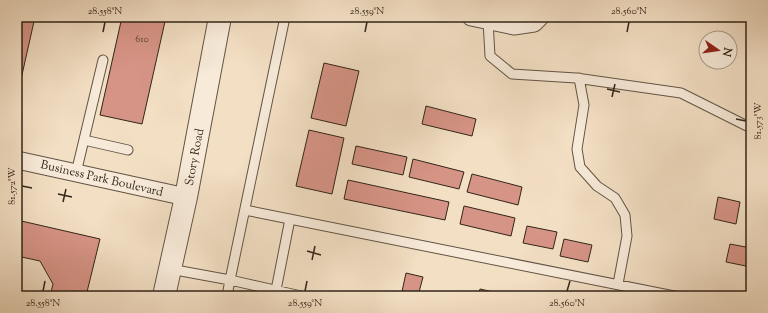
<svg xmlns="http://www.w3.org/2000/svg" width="768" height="313" font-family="'Sorts Mill Goudy',serif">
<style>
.building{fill:#d69486;stroke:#322519}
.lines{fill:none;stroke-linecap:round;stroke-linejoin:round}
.service-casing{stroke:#625444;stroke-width:11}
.minor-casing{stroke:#625444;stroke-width:19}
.tertiary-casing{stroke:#625444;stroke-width:24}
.service{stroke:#f7ead9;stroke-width:9}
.minor{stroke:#f7ead9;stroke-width:17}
.tertiary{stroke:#f7ead9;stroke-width:22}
.ticks{fill:none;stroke:#322519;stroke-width:1.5}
.labels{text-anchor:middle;stroke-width:3.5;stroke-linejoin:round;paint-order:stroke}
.number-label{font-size:10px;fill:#5b4134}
.street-label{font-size:12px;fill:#322519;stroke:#f7ead9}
.neatline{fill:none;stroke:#322519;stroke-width:1.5}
.ticks-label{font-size:10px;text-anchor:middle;fill:#322519}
</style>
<rect width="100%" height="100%" fill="#f3dfc4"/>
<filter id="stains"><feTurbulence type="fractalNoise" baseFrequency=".005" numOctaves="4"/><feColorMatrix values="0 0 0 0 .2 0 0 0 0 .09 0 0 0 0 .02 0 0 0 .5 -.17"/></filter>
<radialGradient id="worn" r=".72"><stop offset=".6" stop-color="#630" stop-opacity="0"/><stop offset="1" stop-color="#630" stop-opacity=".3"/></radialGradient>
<!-- building -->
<path class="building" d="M17 17H35L17 97Z
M122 17H166L142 124 100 115Z
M324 63 359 71 346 126 311 118Z
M426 106 476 119 472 136 422 124Z
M309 130 344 138 332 194 296 186Z
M356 146 407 157 403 175 352 164Z
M413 159 464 172 459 189 409 177Z
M472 174 522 187 518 205 467 192Z
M348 180 449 202 445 220 344 199Z
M718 197 740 202 736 224 714 219Z
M464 206 515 218 511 236 460 224Z
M17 220 100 239 86 296H50L53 284 40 261 17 256Z
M527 226 557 232 553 249 523 243Z
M564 239 592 245 588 262 560 256Z
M730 244 751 248V267L726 262Z
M406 273 423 277 418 296H401Z
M480 289 498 293 497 296H478Z
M512 293 526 296H511Z"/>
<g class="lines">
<defs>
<path id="service" d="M488 21 490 56 512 74 576 78 681 93 751 128
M579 78 584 105 577 149 580 167 597 186 615 198 625 215 627 236 618 284
M84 140 128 150
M76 173 103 60
M245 210 674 296
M170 269 230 280 285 17
M276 290 290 219
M227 296 230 280 301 296"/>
<path id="minor" d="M471 17 514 26 534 23 540 17
M17 160 186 197"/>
<path id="tertiary" d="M164 296 186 197 220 17"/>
</defs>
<!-- service casing -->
<use href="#service" class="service-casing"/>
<!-- minor casing -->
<use href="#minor" class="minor-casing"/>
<!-- tertiary casing -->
<use href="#tertiary" class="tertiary-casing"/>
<!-- service -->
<use href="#service" class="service"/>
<!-- minor -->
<use href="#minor" class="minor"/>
<!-- tertiary -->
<use href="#tertiary" class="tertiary"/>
</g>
<!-- ticks -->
<path class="ticks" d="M103 32 105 22M365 32 367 22M627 32 629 22M607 89 620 92M612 97 615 84M736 119 746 121M22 186 32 188M58 194 72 197M63 202 66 189M307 251 321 255M312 260 315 246M43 291 45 281M305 291 307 281M567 291 570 281"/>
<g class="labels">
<!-- number labels -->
<g class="number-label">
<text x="142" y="42">610</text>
</g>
<!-- street labels -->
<g class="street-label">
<text transform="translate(194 157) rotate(-79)" y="4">Story Road</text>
<text transform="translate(102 178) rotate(13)" y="4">Business Park Boulevard</text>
</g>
</g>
<!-- margin -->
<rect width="768" height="313" fill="none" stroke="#f3dfc4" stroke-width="44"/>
<!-- north arrow -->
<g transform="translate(718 50) rotate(103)"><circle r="19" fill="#f7ead9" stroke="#a89b8c"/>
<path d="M0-3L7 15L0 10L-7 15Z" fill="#8f2418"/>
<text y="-6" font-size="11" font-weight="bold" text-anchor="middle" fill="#322519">N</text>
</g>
<rect x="22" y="22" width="724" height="269" class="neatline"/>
<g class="ticks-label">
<text x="105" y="14">28.558°N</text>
<text x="367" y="14">28.559°N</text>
<text x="629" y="14">28.560°N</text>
<text transform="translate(757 121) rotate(-90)" y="4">81.573°W</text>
<text transform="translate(11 186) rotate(-90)" y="4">81.572°W</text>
<text x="43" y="306">28.558°N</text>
<text x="305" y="306">28.559°N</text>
<text x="567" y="306">28.560°N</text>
</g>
<rect width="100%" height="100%" filter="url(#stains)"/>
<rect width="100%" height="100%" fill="url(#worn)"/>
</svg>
